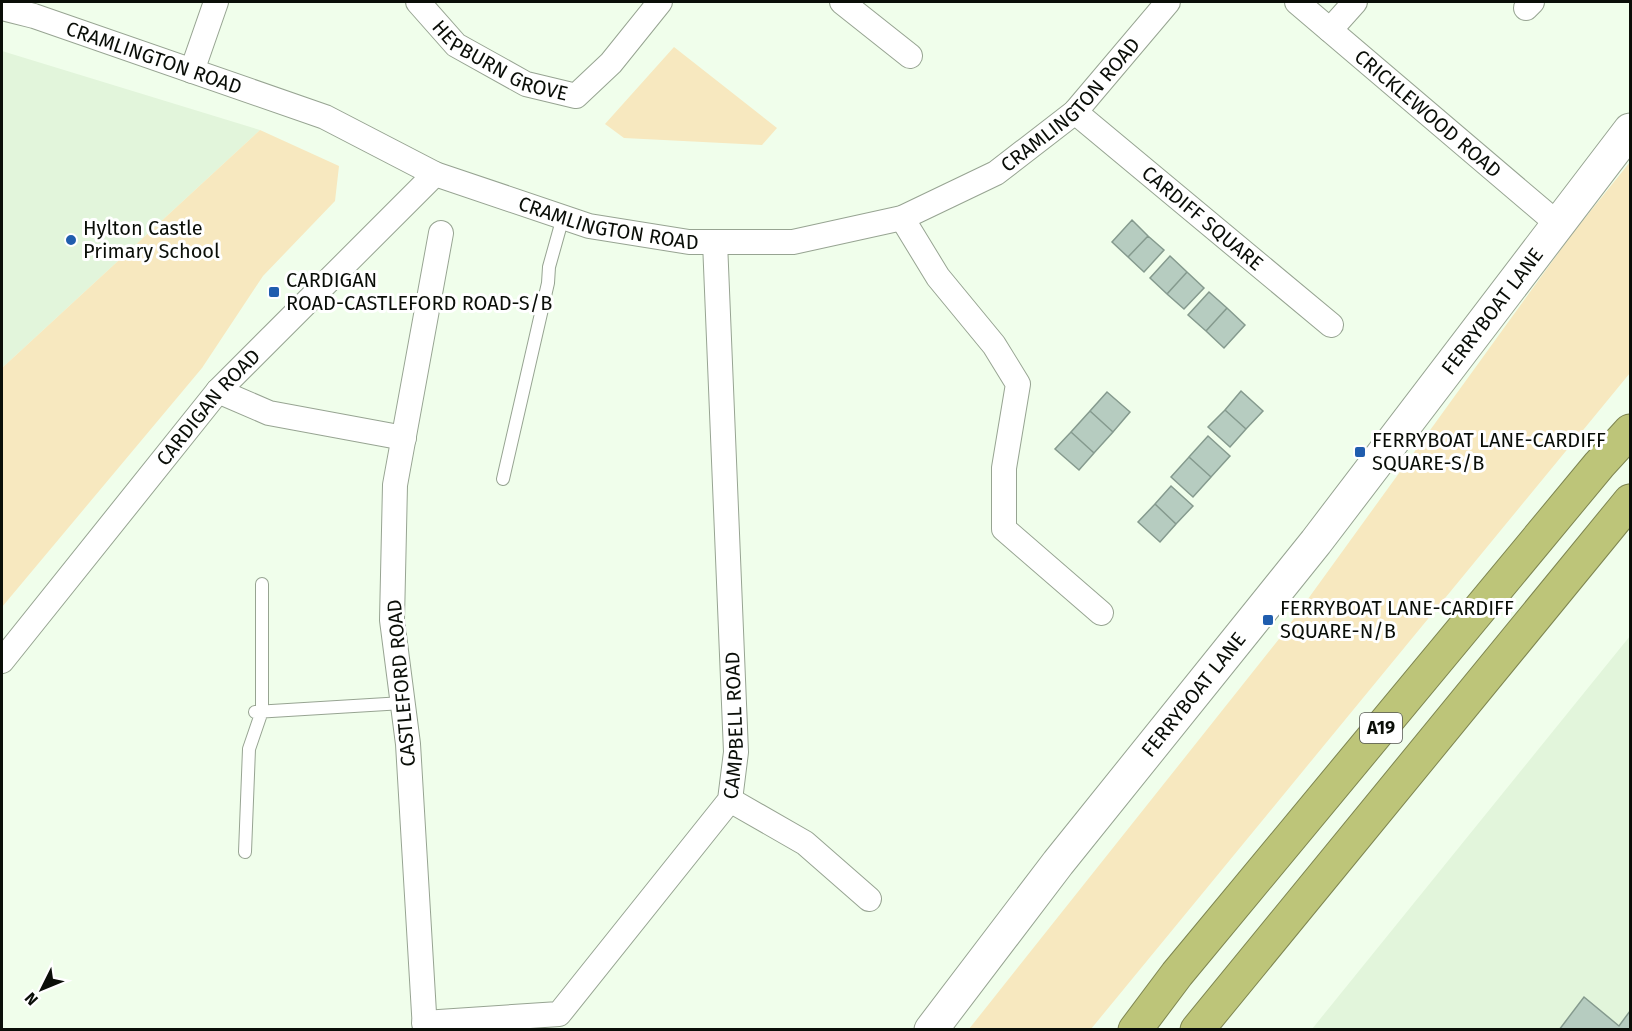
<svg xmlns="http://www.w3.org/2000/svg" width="1632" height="1031" font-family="'Fira Sans',sans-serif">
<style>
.built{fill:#e2f5db}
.green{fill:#f7e8bf}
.building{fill:#b6ccc0;stroke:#859a8e;stroke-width:1.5}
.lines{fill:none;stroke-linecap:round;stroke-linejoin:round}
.lane-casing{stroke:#97a492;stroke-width:14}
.street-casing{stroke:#97a492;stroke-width:26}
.secondary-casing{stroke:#97a492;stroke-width:35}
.highway-casing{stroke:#7e8551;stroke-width:35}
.lane{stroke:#fff;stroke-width:12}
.street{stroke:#fff;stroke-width:24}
.secondary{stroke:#fff;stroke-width:33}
.highway{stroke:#bdc579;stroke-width:33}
.poi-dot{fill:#205dae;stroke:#fff;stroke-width:2}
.labels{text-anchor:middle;stroke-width:6;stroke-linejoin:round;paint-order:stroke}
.shield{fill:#fff;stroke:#545652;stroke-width:1.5}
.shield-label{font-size:18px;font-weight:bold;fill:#0a0e08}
.street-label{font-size:20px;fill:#0a0e08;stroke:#fff}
.poi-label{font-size:20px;fill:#0a0e08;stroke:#fff;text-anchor:start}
</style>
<rect width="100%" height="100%" fill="#f0feeb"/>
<!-- built -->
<path class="built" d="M2 51 260 130 2 368Z
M1630 636V1029H1312Z"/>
<!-- green -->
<path class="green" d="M674 47 777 128 762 145 624 138 605 124Z
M260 130 339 166 335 201 263 276 202 368 2 607V368Z
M1630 162V373L1091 1029H969L1279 639 1572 234Z"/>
<!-- building -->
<path class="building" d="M1132 220 1148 236 1128 257 1112 242Z
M1148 236 1164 250 1144 272 1128 257Z
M1170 256 1187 272 1167 294 1150 278Z
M1187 272 1204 288 1184 309 1167 294Z
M1209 292 1227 308 1206 331 1188 315Z
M1227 308 1245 325 1224 348 1206 331Z
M1241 391 1263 411 1246 429 1225 410Z
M1107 392 1130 412 1113 432 1090 411Z
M1225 410 1246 429 1230 447 1208 427Z
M1090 411 1113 432 1094 453 1071 432Z
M1071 432 1094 453 1079 470 1055 449Z
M1208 436 1230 456 1211 477 1189 457Z
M1189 457 1211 477 1193 497 1171 477Z
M1171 486 1193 506 1176 524 1155 504Z
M1155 504 1176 524 1160 542 1138 522Z
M1584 997 1619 1026 1630 1011V1030H1559Z"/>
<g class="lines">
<defs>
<path id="lane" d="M503 479 548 283 549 267 563 217
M255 712 403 703
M245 852 249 749 262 711V584"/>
<g id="street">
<path id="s1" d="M418 2 456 45 526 84 576 96 611 63 660 2"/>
<path d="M842 2 910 56"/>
<path id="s2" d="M1297 2 1559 225"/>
<path id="s3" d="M2 8 34 16 325 117 435 174 589 226 689 242H793L902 218 996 173 1075 112 1168 2"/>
<path d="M1526 8 1532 2"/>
<path d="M1330 30 1355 2"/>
<path d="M192 71 216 2"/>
<path id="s4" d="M1075 112 1331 325"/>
<path d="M902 218 938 277 994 345 1018 384 1004 468V529L1101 613"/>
<path d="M218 391 269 413 404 438"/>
<path id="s5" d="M2 661 218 391 435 174"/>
<path d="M730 800 805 843 869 899"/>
<path id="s6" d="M424 1023 559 1014 730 800 736 752 715 242"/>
<path d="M425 1030 408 744 392 620 395 485 441 233"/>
</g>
<g id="secondary">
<path id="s7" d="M931 1030 1058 863 1316 542 1630 130"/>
</g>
<path id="highway" d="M1135 1030 1177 974 1599 465 1630 431
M1197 1030 1630 501"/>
</defs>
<!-- lane casing -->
<use href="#lane" class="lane-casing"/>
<!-- street casing -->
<use href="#street" class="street-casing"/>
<!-- secondary casing -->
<use href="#secondary" class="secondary-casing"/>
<!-- highway casing -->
<use href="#highway" class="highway-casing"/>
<!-- lane -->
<use href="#lane" class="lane"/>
<!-- street -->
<use href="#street" class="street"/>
<!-- secondary -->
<use href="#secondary" class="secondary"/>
<!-- highway -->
<use href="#highway" class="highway"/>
</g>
<!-- markers -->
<g class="poi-dot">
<circle cx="71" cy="240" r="6"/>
<rect x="268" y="286" width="12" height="12" rx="3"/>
<rect x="1354" y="446" width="12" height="12" rx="3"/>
<rect x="1262" y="614" width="12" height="12" rx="3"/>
</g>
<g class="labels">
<!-- shield labels -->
<rect class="shield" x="1360" y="713" width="42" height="30" rx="4.5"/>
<g class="shield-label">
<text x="1381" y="734">A19</text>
</g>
<!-- street labels -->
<g class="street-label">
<text dy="7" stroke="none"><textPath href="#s1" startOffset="104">HEPBURN GROVE</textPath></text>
<text dy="7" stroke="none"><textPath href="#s3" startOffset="160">CRAMLINGTON ROAD</textPath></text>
<text dy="7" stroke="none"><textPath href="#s3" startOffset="1150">CRAMLINGTON ROAD</textPath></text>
<text dy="7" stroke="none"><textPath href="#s2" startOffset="172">CRICKLEWOOD ROAD</textPath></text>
<text dy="7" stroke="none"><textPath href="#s4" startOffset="166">CARDIFF SQUARE</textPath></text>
<text dy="7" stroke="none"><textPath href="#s3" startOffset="646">CRAMLINGTON ROAD</textPath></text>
<text dy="7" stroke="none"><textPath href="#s7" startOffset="912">FERRYBOAT LANE</textPath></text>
<text dy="7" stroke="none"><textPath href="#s5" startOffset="327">CARDIGAN ROAD</textPath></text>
<text transform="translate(401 683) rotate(-95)" y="7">CASTLEFORD ROAD</text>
<text dy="7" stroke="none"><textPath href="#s7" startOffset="426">FERRYBOAT LANE</textPath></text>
<text dy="7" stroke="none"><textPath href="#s6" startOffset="484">CAMPBELL ROAD</textPath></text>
</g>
<!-- poi labels -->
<g class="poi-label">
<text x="83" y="235">Hylton Castle<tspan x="83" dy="23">Primary School</tspan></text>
<text x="286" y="287">CARDIGAN<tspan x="286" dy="23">ROAD-CASTLEFORD ROAD-S/B</tspan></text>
<text x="1372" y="447">FERRYBOAT LANE-CARDIFF<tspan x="1372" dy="23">SQUARE-S/B</tspan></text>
<text x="1280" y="615">FERRYBOAT LANE-CARDIFF<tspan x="1280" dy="23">SQUARE-N/B</tspan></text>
</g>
</g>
<!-- border -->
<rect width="1632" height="1031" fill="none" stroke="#0a0e08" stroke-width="6"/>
<!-- north arrow -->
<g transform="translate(42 989) rotate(227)" stroke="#ffffff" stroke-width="4.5" paint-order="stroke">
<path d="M0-4.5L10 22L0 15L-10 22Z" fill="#0a0e08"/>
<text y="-9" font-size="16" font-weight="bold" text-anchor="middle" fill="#0a0e08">N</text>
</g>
</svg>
